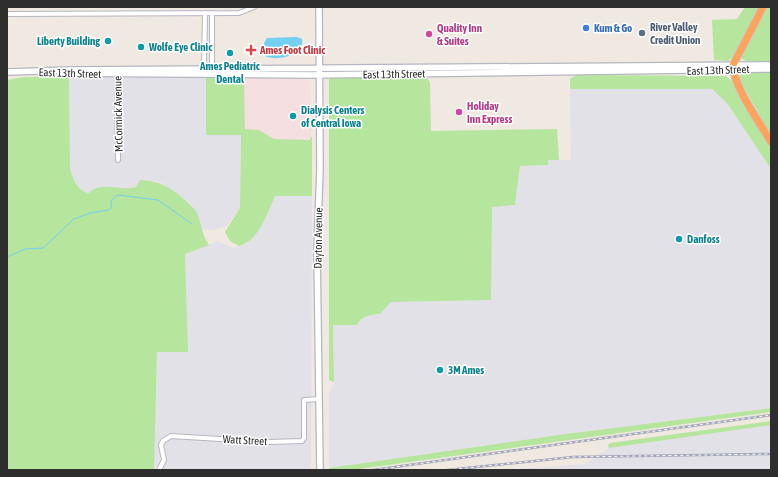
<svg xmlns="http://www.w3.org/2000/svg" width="778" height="477" font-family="'Asap Condensed',sans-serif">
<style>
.industrial{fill:#e3e1e8}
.medical{fill:#f5dfe0}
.green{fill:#b6e59e}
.water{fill:#75cff0}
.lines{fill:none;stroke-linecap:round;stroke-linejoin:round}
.stream{stroke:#75cff0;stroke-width:1}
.street-casing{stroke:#b4b7c1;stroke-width:6}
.secondary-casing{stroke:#b4b7c1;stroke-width:8}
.highway-casing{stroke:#c9c9c9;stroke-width:9}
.street{stroke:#fff;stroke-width:4}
.secondary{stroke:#fff;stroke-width:5.5}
.highway{stroke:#ffa35c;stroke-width:7}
.rail-casing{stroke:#a3a6b8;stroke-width:2.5}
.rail{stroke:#fff;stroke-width:1;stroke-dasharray:3;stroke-linecap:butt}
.shop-dot{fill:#3f7fe0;stroke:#fff;stroke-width:1.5}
.service-dot{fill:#5c6f8a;stroke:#fff;stroke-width:1.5}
.hotel-dot{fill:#d1479c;stroke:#fff;stroke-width:1.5}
.culture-dot{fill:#0f9aa8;stroke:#fff;stroke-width:1.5}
.health-dot{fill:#e0444e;stroke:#fff;stroke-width:1.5}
.labels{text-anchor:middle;stroke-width:3;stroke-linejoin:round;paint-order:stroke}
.service-label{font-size:11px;font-weight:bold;fill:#4e5e75;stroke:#fff;text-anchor:start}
.hotel-label{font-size:11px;font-weight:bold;fill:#b23c85;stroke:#fff;text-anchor:start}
.shop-label{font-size:11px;font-weight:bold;fill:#366cbe;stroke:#fff;text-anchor:start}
.culture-label{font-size:11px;font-weight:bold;fill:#0d838f;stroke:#fff;text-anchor:start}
.health-label{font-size:11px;font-weight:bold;fill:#be3a42;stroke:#fff;text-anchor:start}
.street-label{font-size:11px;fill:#2e2e2e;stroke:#fff}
</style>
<rect width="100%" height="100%" fill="#efe9e1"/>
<!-- industrial -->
<path class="industrial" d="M69 77H206L207 134H241L240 208 227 226 213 230 201 229 196 212 162 183 150 180H140L136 187 129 189 116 188 89 193 84 192 74 183 70 169Z
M570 89H712L727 103 771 169V408L566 434 329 468V394L334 382 333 325H357L359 320 367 315 380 314 390 302 491 300 492 207 515 205 520 166 548 165V160H571Z
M275 196H312L311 470H154L157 352H188L185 254 217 241 233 248 246 244 258 232Z
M771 425V470H505L585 464 609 448Z"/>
<!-- medical -->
<path class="medical" d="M308 77 310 83 311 140 274 139 259 130 245 129 244 78Z"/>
<!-- green -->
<path class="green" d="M745 7H761L733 56 728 61 714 60 712 20 737 19Z
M766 7H771V61H746L742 59V54Z
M742 73H771V135L738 77Z
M577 75 726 76 732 81 771 149V169L727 103 712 89H570V79Z
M423 76 428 79 430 83 431 131 557 129 559 160H548V165L520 166 515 205 492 207 491 300 391 302 380 314C370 315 362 315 357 325H333L334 382 329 380V79L333 77Z
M24 77H69L70 169C73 179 77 191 89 193 101 180 121 192 136 187L140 180C160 180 174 189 189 204 191 206 195 209 197 213 202 225 201 233 209 245L185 254 188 352H157L154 470H7V80Z
M206 78H244L245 129 259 130 274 139 310 140 311 137H312V196H275C267 213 260 240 239 246L230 241 225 232 240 208 241 135H206Z
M771 408V412L352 470H329V468L566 434Z
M771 421V425L609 448 608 445 610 443Z"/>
<!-- water -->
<path class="water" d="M297 37 302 39C306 55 276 62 265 56L264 43 267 38Z"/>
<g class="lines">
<!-- stream -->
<path class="stream" d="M7 257 25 249 43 248 74 219 90 213 109 210 111 208V201L118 195 158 200 192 224"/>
<defs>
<path id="street" d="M212 13V71
M7 14 239 13 254 7
M204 71 205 13
M117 72 118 160
M159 470 164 460 161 445 163 441 171 436 269 442 302 441 304 438V400L319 399"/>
<path id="secondary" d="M319 7 320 169 317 250 320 470
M7 72 71 70 771 65
M60 73 311 75 771 69"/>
<path id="highway" d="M763 7 733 65C733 86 760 123 771 142"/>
</defs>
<!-- street casing -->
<use href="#street" class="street-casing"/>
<!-- secondary casing -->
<use href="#secondary" class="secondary-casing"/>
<!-- highway casing -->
<use href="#highway" class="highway-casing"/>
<!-- street -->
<use href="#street" class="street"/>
<!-- secondary -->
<use href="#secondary" class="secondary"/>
<!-- highway -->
<use href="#highway" class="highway"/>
<defs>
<path id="rail" d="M373 470 771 415
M447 470 573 457 769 454"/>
</defs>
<!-- rail casing -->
<use href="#rail" class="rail-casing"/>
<!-- rail -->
<use href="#rail" class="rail"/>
</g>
<!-- markers -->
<circle class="shop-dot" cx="586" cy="28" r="4"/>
<circle class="service-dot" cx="642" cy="33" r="4"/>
<g class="hotel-dot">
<circle cx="429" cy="34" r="4"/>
<circle cx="459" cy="112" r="4"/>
</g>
<g class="culture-dot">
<circle cx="108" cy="41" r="4"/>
<circle cx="141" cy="47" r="4"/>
<circle cx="230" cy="53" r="4"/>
<circle cx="293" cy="116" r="4"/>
<circle cx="679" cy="239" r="4"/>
<circle cx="440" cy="370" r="4"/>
</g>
<path class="health-dot" d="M249 44h4v4h4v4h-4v4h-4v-4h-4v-4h4z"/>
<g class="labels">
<!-- service labels -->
<g class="service-label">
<text x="650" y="31">River Valley<tspan x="650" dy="13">Credit Union</tspan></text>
</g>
<!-- hotel labels -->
<g class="hotel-label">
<text x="437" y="32">Quality Inn<tspan x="437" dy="13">&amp; Suites</tspan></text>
<text x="467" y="110">Holiday<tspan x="467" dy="13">Inn Express</tspan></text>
</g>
<!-- shop labels -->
<g class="shop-label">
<text x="594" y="32">Kum &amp; Go</text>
</g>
<!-- culture labels -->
<g class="culture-label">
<text x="100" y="45" text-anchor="end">Liberty Building</text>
<text x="149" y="51">Wolfe Eye Clinic</text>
<text x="230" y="70" text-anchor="middle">Ames Pediatric<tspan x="230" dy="13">Dental</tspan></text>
<text x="301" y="114">Dialysis Centers<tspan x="301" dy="13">of Central Iowa</tspan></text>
<text x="687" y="243">Danfoss</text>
<text x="448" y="374">3M Ames</text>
</g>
<!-- health labels -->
<g class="health-label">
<text x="260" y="54">Ames Foot Clinic</text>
</g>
<!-- street labels -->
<g class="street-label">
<text transform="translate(718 70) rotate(-2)" y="4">East 13th Street</text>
<text transform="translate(70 73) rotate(2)" y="4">East 13th Street</text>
<text transform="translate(394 74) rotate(-1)" y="4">East 13th Street</text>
<text transform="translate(118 114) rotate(-91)" y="4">McCormick Avenue</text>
<text transform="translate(318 238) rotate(-89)" y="4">Dayton Avenue</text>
<text transform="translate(245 440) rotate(3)" y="4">Watt Street</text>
</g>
</g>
<!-- border -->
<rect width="778" height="477" fill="none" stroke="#2e2e2e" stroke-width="16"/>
</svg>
